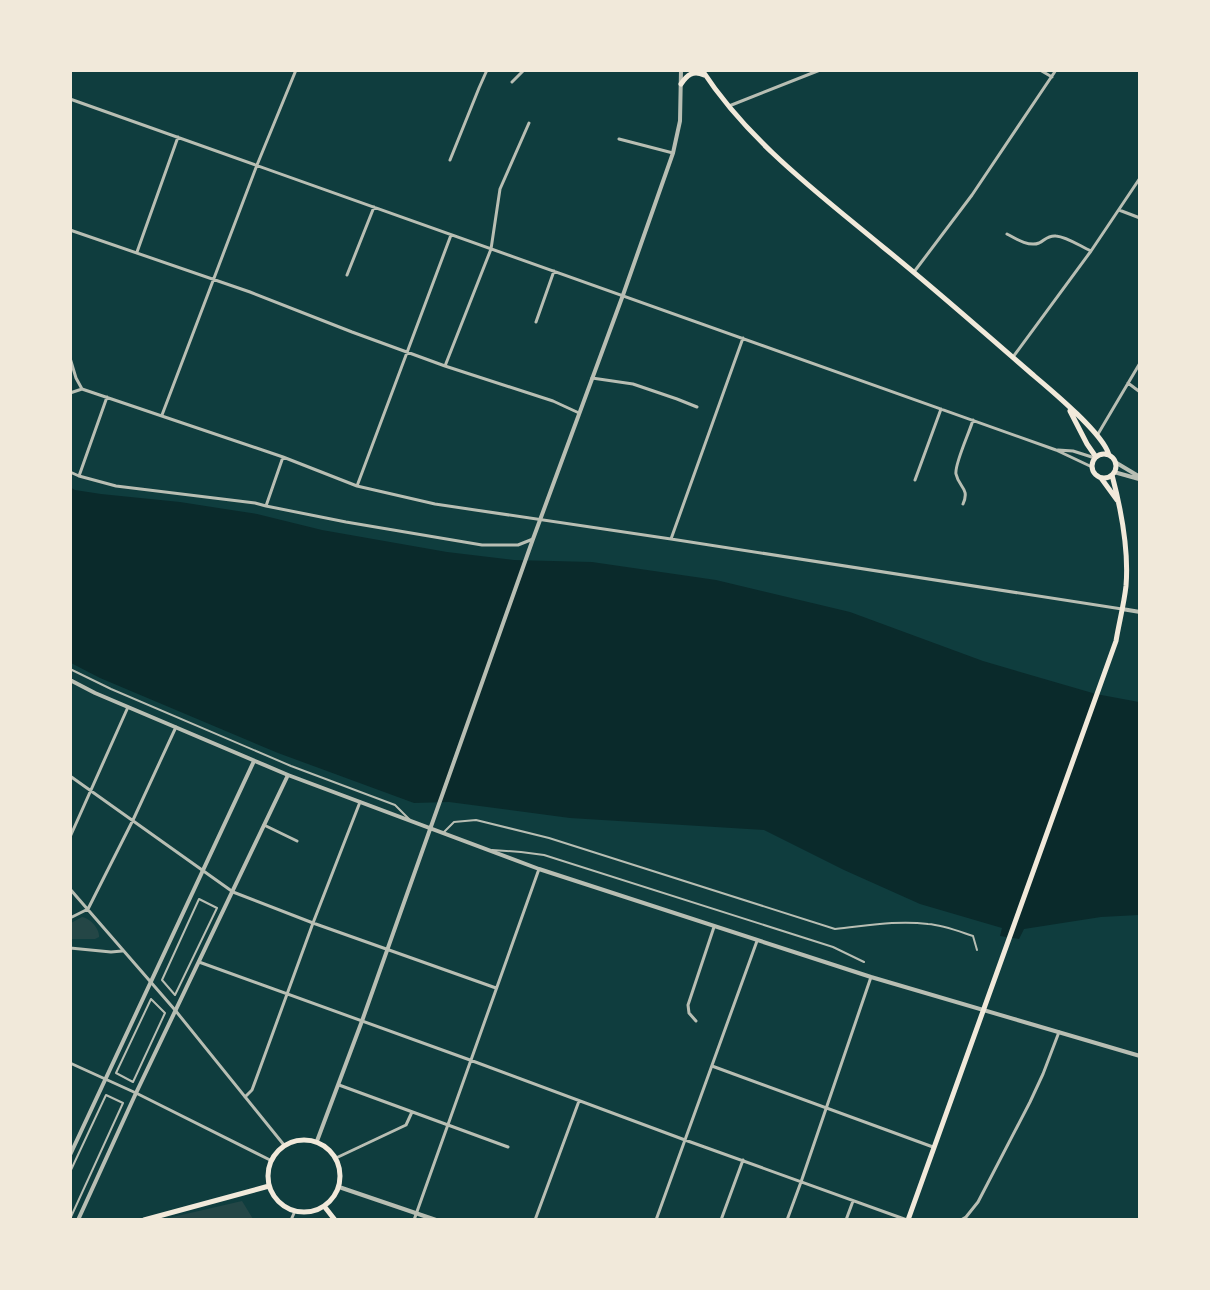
<svg xmlns="http://www.w3.org/2000/svg" width="1210" height="1290" font-family="Raleway,sans-serif">
<style>
.green{fill:#244646}
.water{fill:#0a2a2b}
.lines{fill:none;stroke-linecap:round;stroke-linejoin:round}
.pedestrian{stroke:#b8beb3;stroke-width:2}
.minor{stroke:#b8beb3;stroke-width:3}
.tertiary{stroke:#b8beb3;stroke-width:4}
.primary{stroke:#f1e9da;stroke-width:5}
.trunk{stroke:#f1e9da;stroke-width:5}
</style>
<rect width="100%" height="100%" fill="#0f3d3e"/>
<!-- green -->
<path class="green" d="M82 917C90 918 100 929 99 937L95 939H71V923Z
M242 1201 253 1219H164Z"/>
<!-- water -->
<path class="water" d="M70 487 75 490 101 494 180 502 257 514 322 530 447 552 514 560 592 562 716 580 850 612 983 661 1096 694 1139 702V915L1101 917 1024 929 1019 939 1000 936 1002 928 920 904 844 870 764 830 570 818 449 802 414 803 278 753 100 678 71 663Z"/>
<g class="lines">
<!-- pedestrian -->
<path class="pedestrian" d="M70 669 111 689 291 766 395 805 410 820
M443 833 454 822 476 820 549 838 835 929C866 926 896 920 928 924 943 925 958 931 973 936L977 950
M492 850 521 852 544 855 833 947 864 962
M199 899 217 908 175 995 162 980Z
M151 999 165 1013 133 1082 116 1073Z
M70 1172 106 1095 123 1103 70 1219"/>
<!-- minor -->
<path class="minor" d="M1040 70 1052 77
M512 82 524 70
M70 99 1056 450 1092 467
M729 106 820 70
M619 139 673 153
M450 160 479 88 487 70
M1119 210 1140 218
M70 230 250 292 352 332 445 366 553 401 579 413
M1007 234C1016 239 1029 247 1039 243 1045 240 1048 235 1056 236 1067 237 1080 246 1091 251
M137 252 178 137
M914 272 972 195 1056 70
M347 275 374 207
M536 322 554 271
M1013 357 1091 251 1140 178
M70 358 76 378 82 389 283 457 357 486 435 504 671 539 1122 609
M445 366 491 249 500 189 529 123
M592 378 633 384 677 399 697 407
M1128 383 1140 392
M70 393 82 389
M162 415 257 165 296 70
M1098 434 1140 363
M1058 450 1073 451 1095 458
M70 472 79 476 116 486 255 503 266 506 283 457
M79 476 107 397
M915 480 941 409
M357 486 451 235
M963 504C970 488 959 488 956 474 954 465 970 431 973 420
M266 506 346 522 482 545H518L533 539
M671 539 743 338
M70 776 233 892 313 923 496 988
M264 825 297 841
M70 837 128 707
M70 889 175 1010 284 1145
M70 918 88 909 133 820 176 727
M70 948 111 952 122 951
M199 962 470 1060 685 1140 907 1220
M696 1021 689 1013 688 1005 714 927
M70 1063 136 1093 270 1160
M712 1066 933 1147
M339 1085 508 1147
M245 1097 252 1090 313 923 360 802
M336 1158 406 1125 412 1112
M291 1220 295 1211
M414 1220 539 869
M535 1220 579 1101
M656 1220 757 941
M721 1220 743 1160
M787 1220 801 1182 871 977
M846 1220 853 1201
M961 1220 966 1217 978 1202 1030 1102 1043 1074 1059 1032"/>
<!-- tertiary -->
<path class="tertiary" d="M1115 462 1140 477
M1114 472 1139 479
M1122 609 1140 612
M70 680 95 693 288 775 539 869 871 977 1140 1056
M317 1141 362 1021 533 539 623 295 673 153 680 121 681 70
M70 1155 254 761
M339 1187 436 1220
M78 1220 136 1093 288 775"/>
<!-- primary -->
<path class="primary" d="M268 1176a36 36 0 1 1 72 0a36 36 0 1 1-72 0Z
M324 1206 335 1220
M144 1220 269 1186"/>
<!-- trunk -->
<path class="trunk" d="M702 70C749 142 818 193 883 247 934 288 982 331 1032 374 1051 390 1103 433 1109 455
M681 84C687 75 693 70 704 75
M1070 411 1087 444 1096 457
M1092 466a12 12 0 1 1 24 0a12 12 0 1 1-24 0Z
M1101 478 1117 500
M908 1220 1116 641C1119 623 1124 604 1126 586 1129 550 1121 509 1112 475"/>
</g>
<!-- border -->
<rect width="1210" height="1290" fill="none" stroke="#f1e9da" stroke-width="144"/>
</svg>
